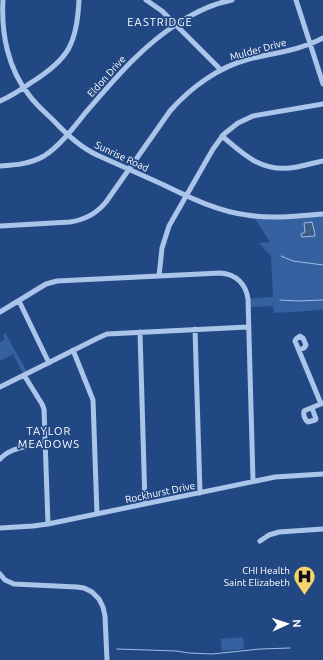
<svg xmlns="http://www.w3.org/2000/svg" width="323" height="660" font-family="Ubuntu,sans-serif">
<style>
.green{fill:#3661a1}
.water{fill:#405d88;stroke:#9ebeea}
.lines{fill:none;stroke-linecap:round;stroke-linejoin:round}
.stream{stroke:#9ebeea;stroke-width:1}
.minor{stroke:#abc4e9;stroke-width:5}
.labels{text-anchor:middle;stroke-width:3.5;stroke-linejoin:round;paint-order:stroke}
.street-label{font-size:10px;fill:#fff;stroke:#224884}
.poi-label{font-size:10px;fill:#fff;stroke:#224884;text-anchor:end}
.neighbourhood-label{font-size:11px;letter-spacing:1px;fill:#fff;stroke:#224884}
</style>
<rect width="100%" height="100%" fill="#224884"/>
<!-- green -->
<path class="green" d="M323 214V310L274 313 273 306 248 307V299L273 297 271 256 259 243 270 242 253 216Z
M5 333 28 373 24 375 13 354 0 361V342L5 339 3 335Z
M243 637 244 649 222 651 221 639Z"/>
<!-- water -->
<path class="water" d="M312 222C313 227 315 231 315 236L302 237 301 234 305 232 304 223Z"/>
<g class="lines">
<!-- stream -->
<path class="stream" d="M281 256 293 261 323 265
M280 300 298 301 323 300
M117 649 176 651 189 653 212 654 260 649 290 648"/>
<!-- minor -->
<path class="minor" d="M3 0C1 33 8 69 29 95 36 105 46 113 54 121 67 135 80 147 97 155 119 165 142 175 164 185 191 198 217 211 247 215 272 219 298 216 323 214
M146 0 162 11 221 70
M296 0 323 84
M0 101C12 96 22 89 32 82 69 59 77 43 79 0
M222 136C243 154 260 171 290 168 301 167 312 163 323 161
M0 166C16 165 30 164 44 156 60 146 74 127 86 112 114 80 141 47 177 24 195 12 211 4 232 0
M0 226 70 222C84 220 97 213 106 202L170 111C191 87 219 67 249 59 274 53 301 50 323 38
M159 276 162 248 169 226 213 149 224 134 238 123 253 116 323 104
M19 301 49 363
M0 312 46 284 57 281 220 273C236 274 246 284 248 299L253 481
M195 329 200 493
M140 332 145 504
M73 350 93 400 97 514
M299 350 304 348 306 345 303 338 300 336 296 339 295 341 319 399 321 404
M24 375 42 404 44 409 48 524
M0 387 98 338 107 334 248 327
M312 408 316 419 315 420 308 422C305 420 303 415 304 411L306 410 323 403
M0 459C11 447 30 446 45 444
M0 528 33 526 48 524 275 477 323 474
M260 541 269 535 279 532 323 529
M0 574 5 580 14 584 77 587 84 588 92 592 99 599 103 607 105 616 107 660"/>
</g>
<!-- icons -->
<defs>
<symbol id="hospital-pin" viewBox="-11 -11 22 30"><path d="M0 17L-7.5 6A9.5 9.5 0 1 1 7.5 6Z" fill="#f5d46d" stroke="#224884"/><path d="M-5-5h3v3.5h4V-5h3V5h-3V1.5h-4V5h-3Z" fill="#111"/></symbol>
</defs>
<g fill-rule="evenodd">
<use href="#hospital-pin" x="292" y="564" width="25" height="34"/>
</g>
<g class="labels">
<!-- street labels -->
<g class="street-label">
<text transform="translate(258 49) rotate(-15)" y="4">Mulder Drive</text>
<text transform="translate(106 76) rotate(-48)" y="4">Eldon Drive</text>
<text transform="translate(122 156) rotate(25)" y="4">Sunrise Road</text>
<text transform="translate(160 492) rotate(-12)" y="4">Rockhurst Drive</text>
</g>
<!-- poi labels -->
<g class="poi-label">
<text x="290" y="574">CHI Health<tspan x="290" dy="12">Saint Elizabeth</tspan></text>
</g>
<!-- neighbourhood labels -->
<g class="neighbourhood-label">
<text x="160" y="26">EASTRIDGE</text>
<text x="49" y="435">TAYLOR<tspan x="49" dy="13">MEADOWS</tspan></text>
</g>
</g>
<!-- north arrow -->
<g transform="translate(287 624) rotate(87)" stroke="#224884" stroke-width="3" paint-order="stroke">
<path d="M0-3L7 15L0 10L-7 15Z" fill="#ffffff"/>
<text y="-6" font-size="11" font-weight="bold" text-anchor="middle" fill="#ffffff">N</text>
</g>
</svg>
